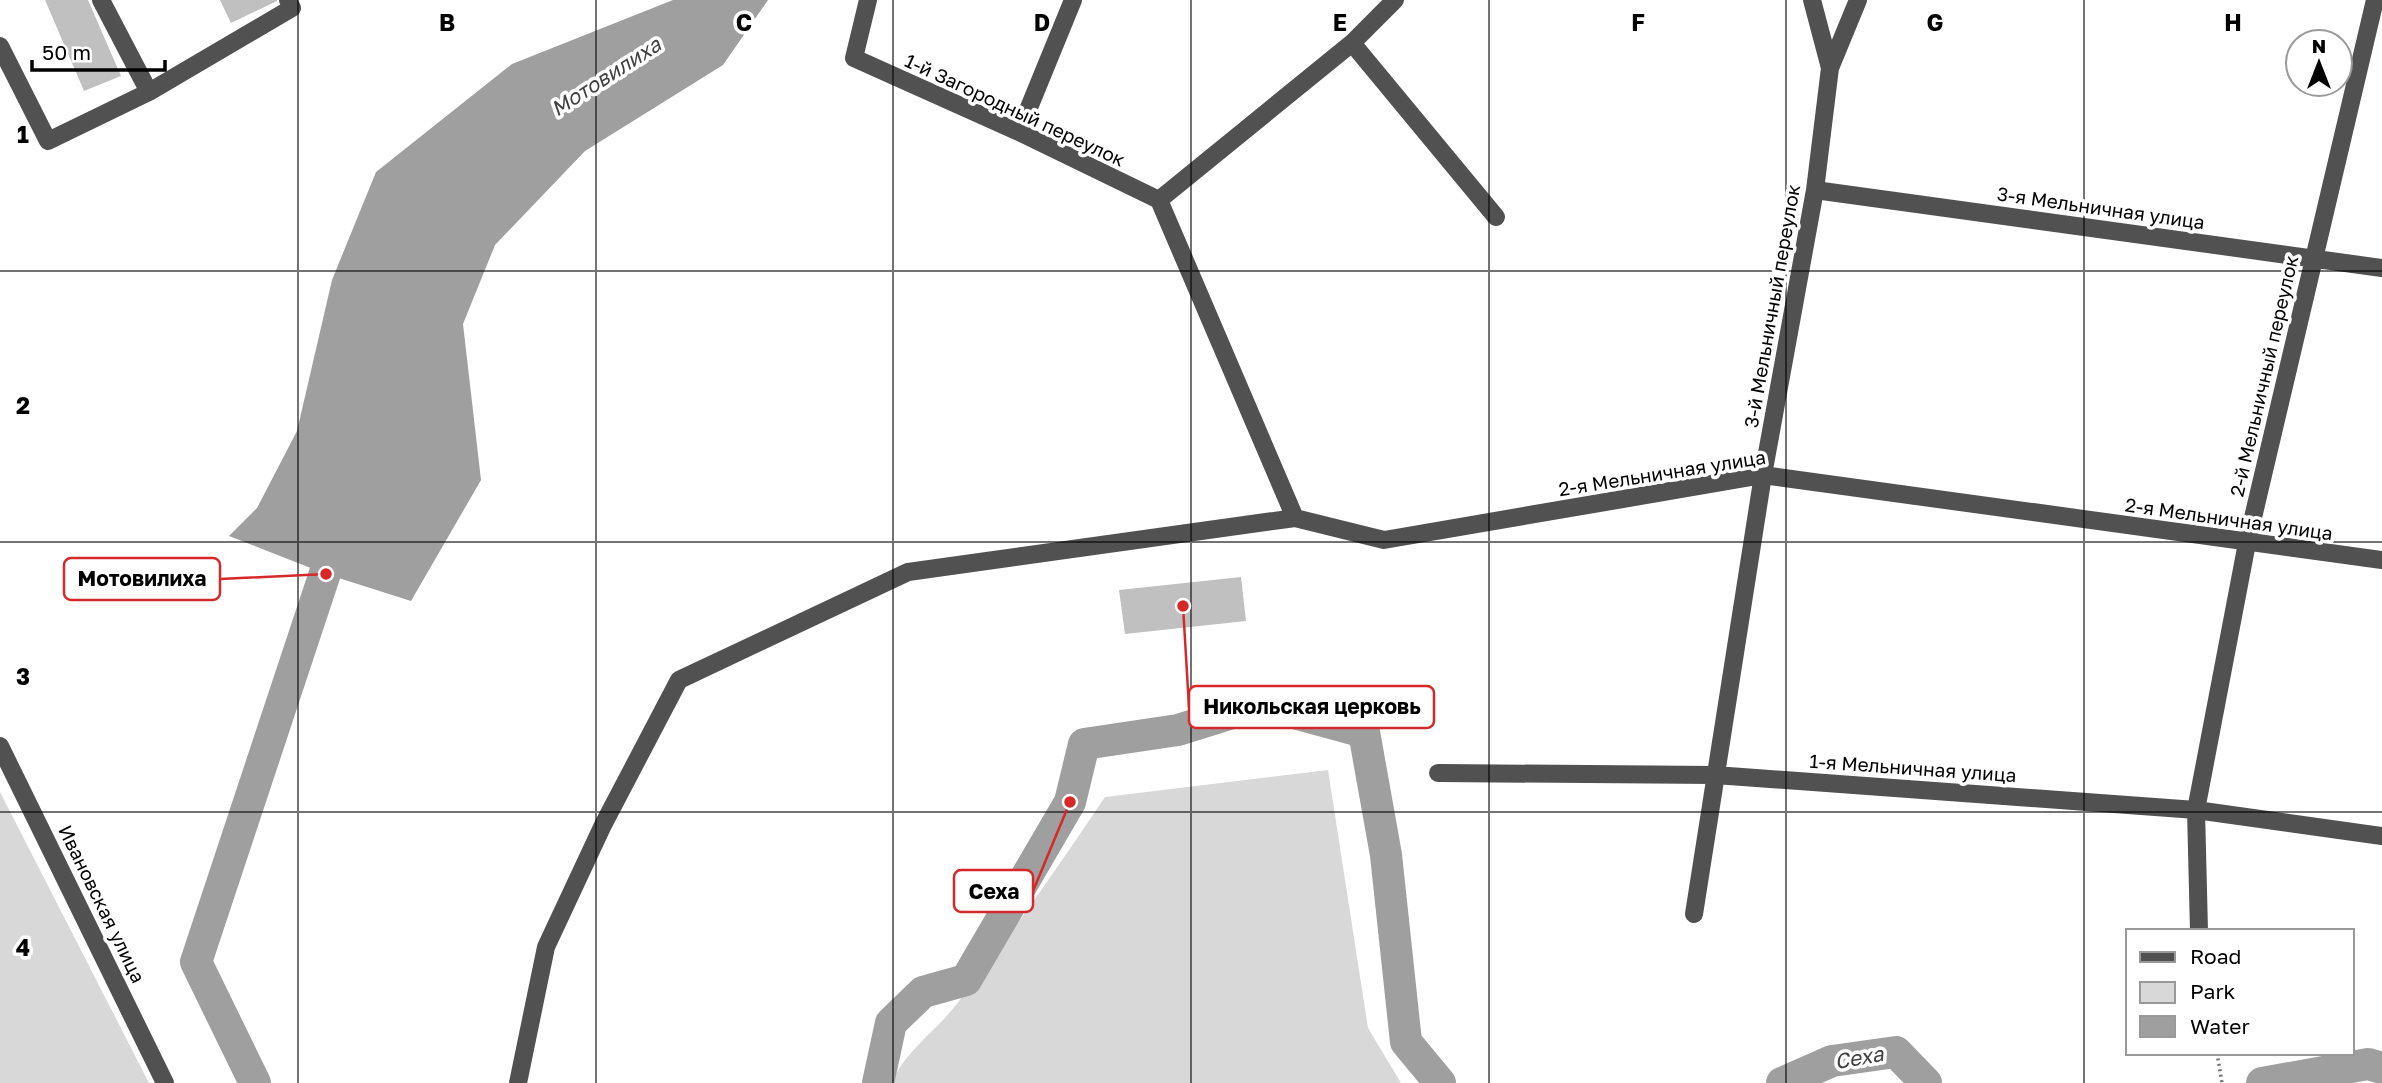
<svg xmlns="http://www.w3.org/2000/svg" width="2382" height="1083" font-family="'Golos Text',sans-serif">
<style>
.green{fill:#d8d8d8}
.water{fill:#9f9f9f}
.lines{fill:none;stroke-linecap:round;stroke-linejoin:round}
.river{stroke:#9f9f9f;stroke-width:32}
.building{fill:#c0c0c0}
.path{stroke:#737373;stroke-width:3.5;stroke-dasharray:2 3.5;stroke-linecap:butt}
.minor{stroke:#515151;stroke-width:18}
.grid{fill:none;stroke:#000;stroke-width:2;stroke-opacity:0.55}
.labels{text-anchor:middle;stroke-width:7;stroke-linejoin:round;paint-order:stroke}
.street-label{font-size:19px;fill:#000;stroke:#fff}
.water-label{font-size:21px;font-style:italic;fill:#404040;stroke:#fff}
.grid-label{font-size:23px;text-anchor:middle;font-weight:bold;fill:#000;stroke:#fff;stroke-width:7;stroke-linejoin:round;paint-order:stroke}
.leader{fill:none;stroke:#d62828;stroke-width:2.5}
.callout-dot{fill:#d62828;stroke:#fff;stroke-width:2.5}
.callout{fill:#fff;stroke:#d62828;stroke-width:2.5}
.callout-label{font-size:21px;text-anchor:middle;font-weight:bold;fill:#000}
</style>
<rect width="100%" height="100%" fill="#fff"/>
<!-- green -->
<path class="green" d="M1328 770 1368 1028 1401 1083H892C904 1052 936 1031 956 1005 1009 938 1057 868 1105 797Z
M0 792 149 1083H0Z"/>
<!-- water -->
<path class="water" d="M673 0H768L723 65 585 151 495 245 463 324 481 480 411 601 326 574 229 536 257 508 297 431 332 280 376 172 512 64Z"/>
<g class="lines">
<!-- river -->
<path class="river" d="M255 1083 196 962 338 534
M878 1083 891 1023 923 992 966 980 1070 802 1084 744 1178 730 1261 704 1364 732 1386 855 1406 1042 1440 1083
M1782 1083 1832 1061 1896 1052 1926 1083
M2262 1083 2368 1064 2382 1068"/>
</g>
<!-- building -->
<path class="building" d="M45 0H88L121 76 84 91Z
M220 0H277V1L231 23Z
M1241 577 1246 621 1125 634 1119 590Z"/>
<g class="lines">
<!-- path -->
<path class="path" d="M2217 1053 2222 1083"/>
<!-- minor -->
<path class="minor" d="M101 0 149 92
M868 0 854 58 1019 132 1159 200
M1812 0 1830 68
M1352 43 1496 217
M0 46 48 141 149 92 292 8 288 0
M1019 132 1073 0
M1815 190 2382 268
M1159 200 1295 518
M1159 200 1352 43 1395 0
M0 746 165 1083
M1438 773 1715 775 2196 810 2382 836
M1694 914 1763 475 1815 190 1830 68 1858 0
M2199 931 2196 810 2247 543 2375 0
M518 1083 546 947 603 825 679 680 908 572 1295 518 1384 540 1763 475 2382 560"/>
</g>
<!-- grid -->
<path class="grid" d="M298 0V1083M596 0V1083M893 0V1083M1191 0V1083M1489 0V1083M1786 0V1083M2084 0V1083M0 271H2382M0 542H2382M0 812H2382"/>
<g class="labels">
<!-- street labels -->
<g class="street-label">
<text transform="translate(1015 110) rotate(25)" y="7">1-й Загородный переулок</text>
<text transform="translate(2101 208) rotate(8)" y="7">3-я Мельничная улица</text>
<text transform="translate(1772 306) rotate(-80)" y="7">3-й Мельничный переулок</text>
<text transform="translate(2264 376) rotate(-77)" y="7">2-й Мельничный переулок</text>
<text transform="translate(1662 473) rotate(-9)" y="7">2-я Мельничная улица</text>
<text transform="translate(2229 519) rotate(8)" y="7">2-я Мельничная улица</text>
<text transform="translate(1913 768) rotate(4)" y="7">1-я Мельничная улица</text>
<text transform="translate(102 904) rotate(64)" y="7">Ивановская улица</text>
</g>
<!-- water labels -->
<g class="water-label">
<text transform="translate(606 77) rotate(-33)" y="7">Мотовилиха</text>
<text transform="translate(1859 1058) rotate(-10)" y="7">Сеха</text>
</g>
</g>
<g class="grid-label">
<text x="447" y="31">B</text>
<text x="744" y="31">C</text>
<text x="1042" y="31">D</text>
<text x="1340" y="31">E</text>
<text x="1638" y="31">F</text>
<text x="1935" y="31">G</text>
<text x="2233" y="31">H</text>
<text x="23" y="143">1</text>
<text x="23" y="414">2</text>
<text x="23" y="685">3</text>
<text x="23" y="956">4</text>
</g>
<!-- callouts -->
<path class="leader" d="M326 574L220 579M1183 606L1189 707M1070 802L1033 891"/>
<g class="callout-dot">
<circle cx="326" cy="574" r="7"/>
<circle cx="1183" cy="606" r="7"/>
<circle cx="1070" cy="802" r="7"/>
</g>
<g class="callout">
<rect x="64" y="558" width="156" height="42" rx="7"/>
<rect x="1189" y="686" width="245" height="42" rx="7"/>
<rect x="954" y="870" width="79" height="42" rx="7"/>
</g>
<g class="callout-label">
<text x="142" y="586">Мотовилиха</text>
<text x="1312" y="714">Никольская церковь</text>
<text x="994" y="899">Сеха</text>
</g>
<!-- legend -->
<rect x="2126" y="929" width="228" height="126" fill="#ffffff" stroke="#999999" stroke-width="2"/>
<rect x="2140" y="952" width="35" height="10" fill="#515151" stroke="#999999" stroke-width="2"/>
<text x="2190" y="964" font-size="21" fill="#000000">Road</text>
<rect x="2140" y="982" width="35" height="21" fill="#d8d8d8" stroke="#999999" stroke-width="2"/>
<text x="2190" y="999" font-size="21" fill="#000000">Park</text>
<rect x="2140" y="1016" width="35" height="21" fill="#9f9f9f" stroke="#999999" stroke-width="2"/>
<text x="2190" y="1034" font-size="21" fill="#000000">Water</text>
<!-- north arrow -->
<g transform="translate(2319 63)"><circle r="33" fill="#ffffff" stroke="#999999" stroke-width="2"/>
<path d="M0-5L12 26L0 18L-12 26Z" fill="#000000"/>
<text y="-10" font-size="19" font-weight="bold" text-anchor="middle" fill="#000000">N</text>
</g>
<!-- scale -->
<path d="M32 60v10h133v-10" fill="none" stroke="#000000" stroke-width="3.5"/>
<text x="42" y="60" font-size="21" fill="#000000" stroke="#ffffff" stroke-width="5" paint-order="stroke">50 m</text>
</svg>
